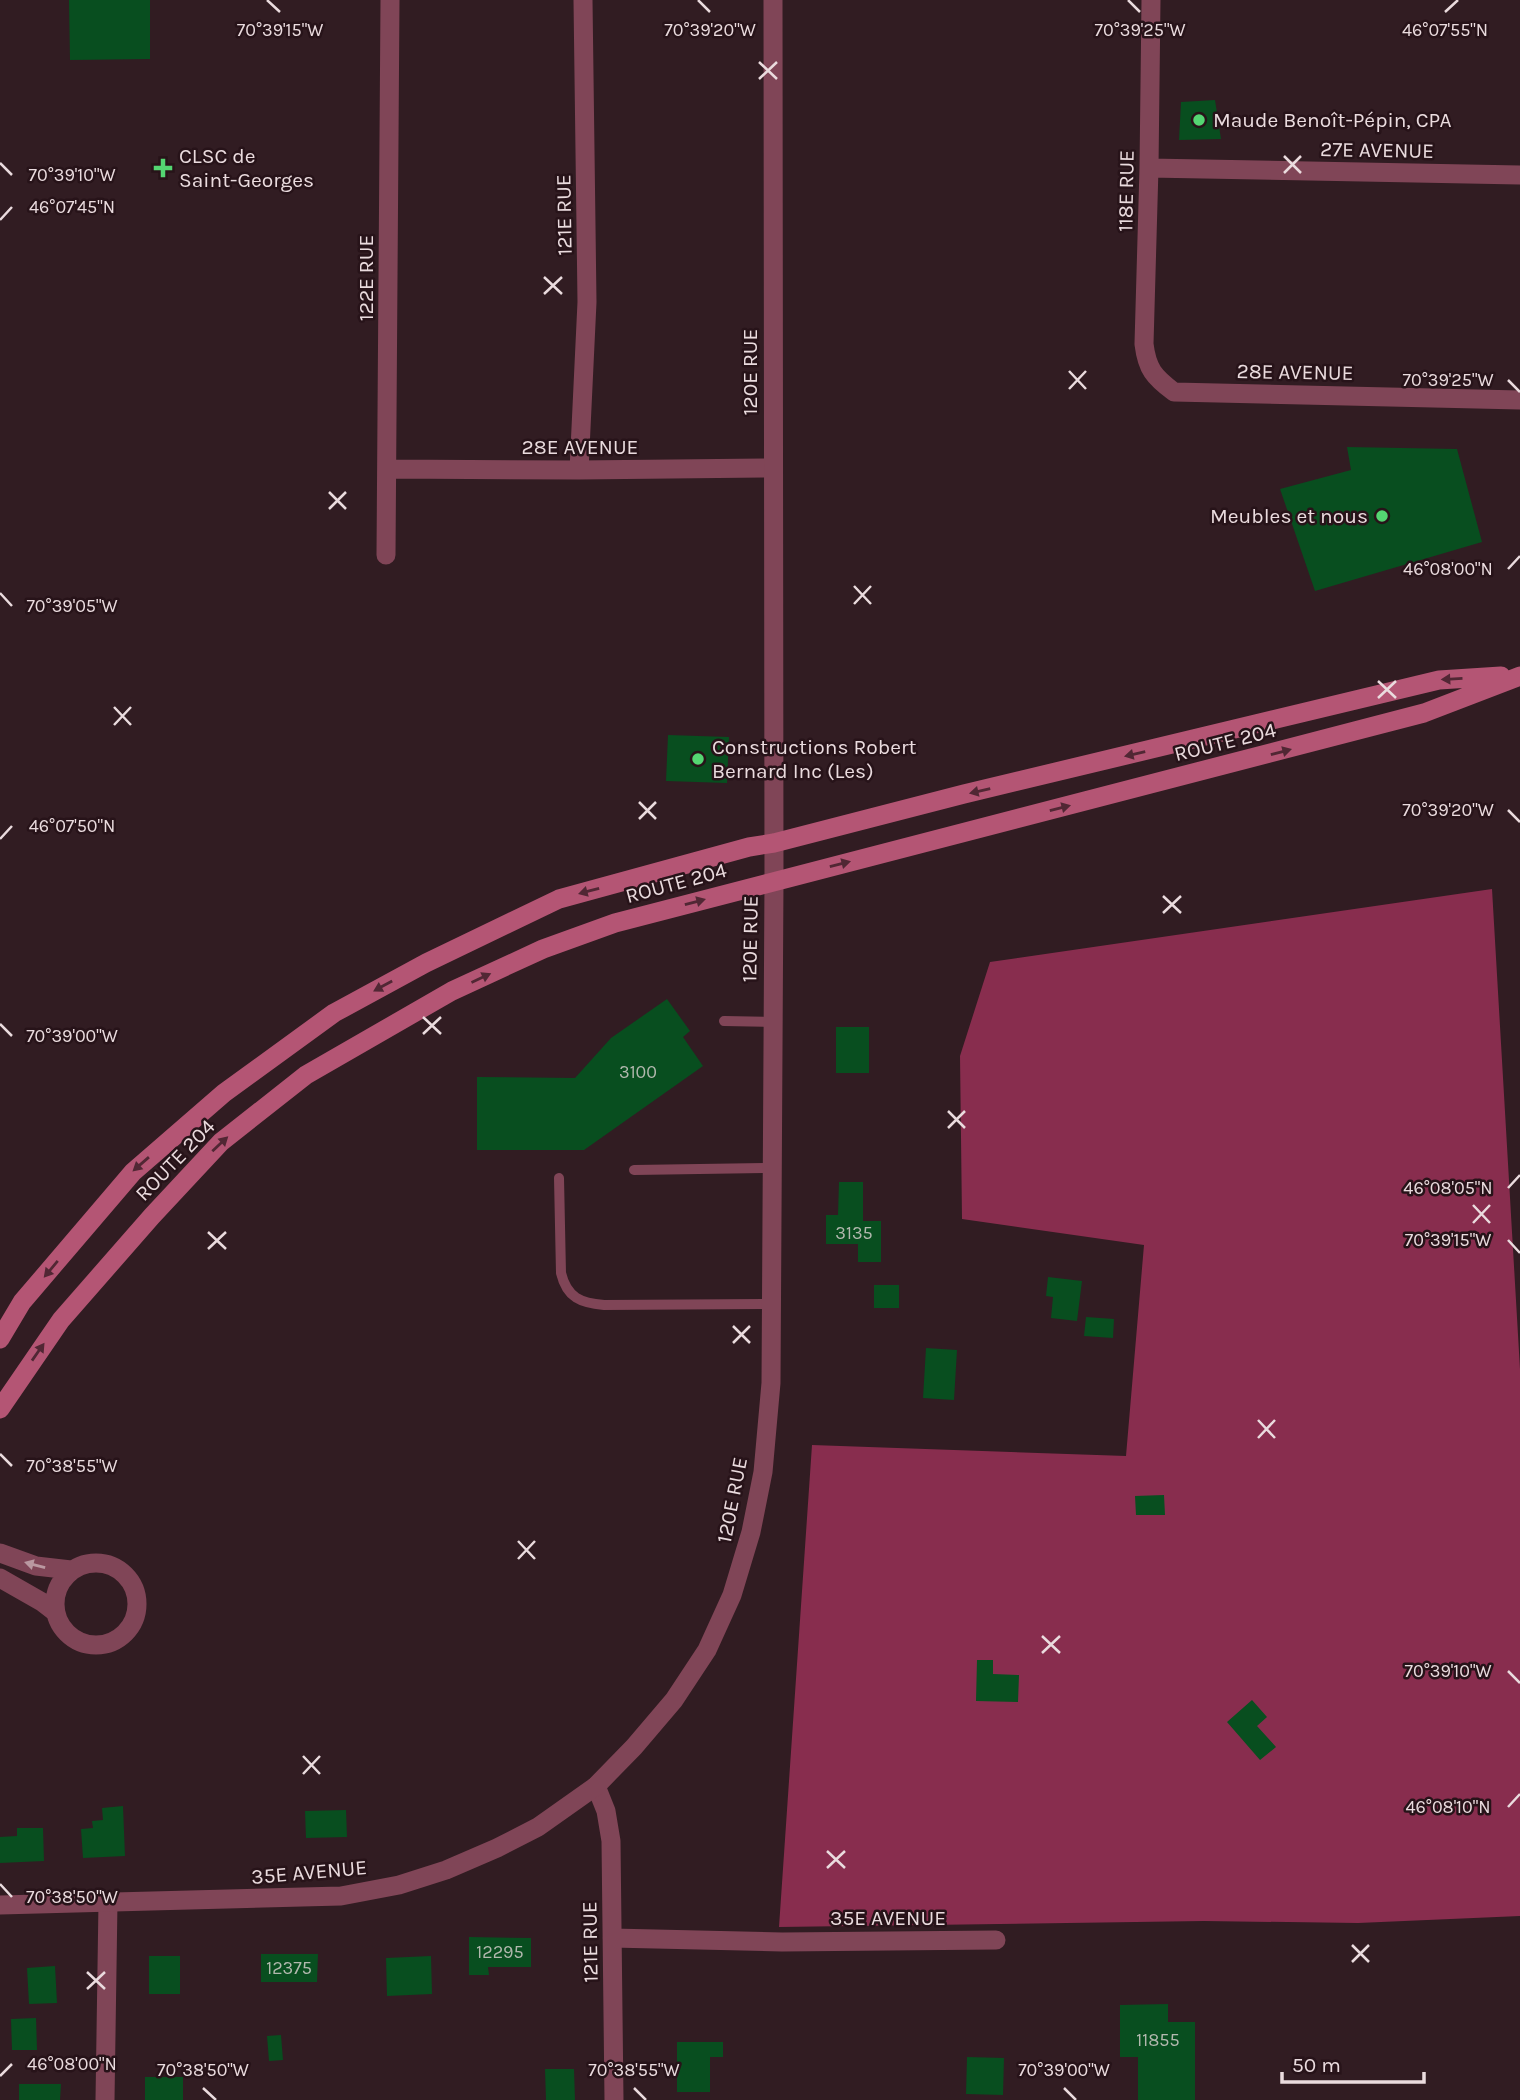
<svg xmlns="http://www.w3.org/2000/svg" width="1520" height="2100" font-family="Karla,sans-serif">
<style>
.forest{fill:#882d4e}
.building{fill:#084e1f}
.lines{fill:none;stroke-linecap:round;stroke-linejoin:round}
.service{stroke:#804557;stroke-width:10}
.minor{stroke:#804557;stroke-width:19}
.tertiary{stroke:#804557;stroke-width:19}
.secondary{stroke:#b45574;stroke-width:19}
.oneway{fill:#512734}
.oneway2{fill:#ba98a1}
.ticks{fill:none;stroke:#eadbde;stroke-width:2.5}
.poi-dot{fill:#54d672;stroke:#271319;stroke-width:2.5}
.labels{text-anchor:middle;stroke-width:5;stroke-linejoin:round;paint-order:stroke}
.number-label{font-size:18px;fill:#b2b8ae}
.poi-label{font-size:21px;fill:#eadbde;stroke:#271319;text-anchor:start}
.street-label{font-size:21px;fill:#eadbde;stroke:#271319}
.ticks-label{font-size:18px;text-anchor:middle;fill:#eadbde;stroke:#271319;stroke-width:5;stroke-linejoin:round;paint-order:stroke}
</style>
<rect width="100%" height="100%" fill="#311c22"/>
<!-- forest -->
<path class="forest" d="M1492 889 1520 1369V1916L1358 1923 1204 1921 779 1927 812 1445 1126 1456 1144 1245 962 1219 960 1056 990 962Z"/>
<!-- building -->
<path class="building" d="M69 0H150V59L70 60Z
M1215 100 1221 139 1179 140 1181 102Z
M1347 447 1457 449 1482 542 1315 591 1280 489 1351 470Z
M668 735 729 737 727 783 666 781Z
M667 999 690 1031 683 1037 703 1066 584 1150H477V1077L575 1078 611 1038Z
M836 1027H869V1073H836Z
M839 1182H863V1221H881V1262H858V1244H826V1215H838Z
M1048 1277 1082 1281 1077 1321 1051 1318 1053 1297 1046 1296Z
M874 1285H899V1308H874Z
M1086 1317 1114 1319 1113 1338 1084 1336Z
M926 1348 957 1350 954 1400 923 1398Z
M1164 1495 1165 1515H1136L1135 1496Z
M977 1660H993V1674L1019 1675 1018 1702 976 1701Z
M1252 1700 1267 1717 1257 1726 1276 1747 1260 1760 1227 1722Z
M123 1806 125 1856 83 1858 81 1829 93 1828 92 1821 103 1820 102 1808Z
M346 1810 347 1837 306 1838 305 1811Z
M17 1828H43L44 1861 0 1863V1837L17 1836Z
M469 1937 531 1938V1967H488L489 1975H469Z
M261 1954H318L317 1982H261Z
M149 1956H180V1994H149Z
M431 1956 432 1994 387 1996 386 1958Z
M55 1966 57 2003 29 2004 27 1968Z
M1168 2004V2022H1195V2100H1138V2057H1120V2005Z
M36 2018 37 2050H12L11 2019Z
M281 2035 283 2060 269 2061 267 2036Z
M677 2042H723V2057H710V2092H677Z
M967 2057 1004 2058 1003 2095 966 2094Z
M545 2069H574L575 2100H546Z
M145 2077H183V2100H145Z
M19 2084H61L60 2100H19Z"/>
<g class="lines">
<!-- service -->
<path class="service" d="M724 1021 772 1022
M634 1170 772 1168
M559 1178 561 1273C567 1298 581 1303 604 1305L772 1304"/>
<!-- minor -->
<path class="minor" d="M1151 0 1149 168 1144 344C1147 369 1154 377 1174 392L1520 400
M1149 168 1520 175
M388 469 579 470 772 468
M579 470 587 302 583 0
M386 555 390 0
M0 1553 36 1566 71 1570
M55 1604a41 41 0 1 1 82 0a41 41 0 1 1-82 0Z
M0 1578 42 1602 55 1612
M596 1786 606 1811 611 1841 614 2100
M612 1938 782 1942 996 1940
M105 2100 108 1902"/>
<!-- tertiary -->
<path class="tertiary" d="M0 1905 341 1896 399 1885 446 1870 497 1848 538 1827 596 1786 634 1747 674 1700 707 1650 732 1595 751 1532 763 1472 771 1383 774 881 773 0"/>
<!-- secondary -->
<path class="secondary" d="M0 1339 22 1302 133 1172 224 1093 334 1013 426 963 559 899 749 847 774 843 964 794 1439 680 1501 676
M0 1409 61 1320 152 1216 221 1142 306 1075 452 991 543 949 615 923 1424 713 1520 676"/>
</g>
<!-- one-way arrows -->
<defs><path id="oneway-solid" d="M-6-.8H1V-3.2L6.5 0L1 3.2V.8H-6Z" transform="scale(1.75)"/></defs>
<g class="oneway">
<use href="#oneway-solid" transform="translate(1452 679) rotate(177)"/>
<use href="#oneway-solid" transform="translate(1281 752) rotate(-15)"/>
<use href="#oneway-solid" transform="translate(1135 754) rotate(167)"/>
<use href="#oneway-solid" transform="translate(980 791) rotate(167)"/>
<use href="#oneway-solid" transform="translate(1060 808) rotate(-14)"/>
<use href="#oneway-solid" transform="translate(840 864) rotate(-14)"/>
<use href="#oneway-solid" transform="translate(589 891) rotate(165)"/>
<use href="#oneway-solid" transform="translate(695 902) rotate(-15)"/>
<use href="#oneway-solid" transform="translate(481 978) rotate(-25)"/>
<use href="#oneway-solid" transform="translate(383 986) rotate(151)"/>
<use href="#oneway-solid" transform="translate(220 1144) rotate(-43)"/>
<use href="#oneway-solid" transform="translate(141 1164) rotate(139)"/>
<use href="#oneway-solid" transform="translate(51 1269) rotate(130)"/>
<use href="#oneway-solid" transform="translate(38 1352) rotate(-55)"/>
</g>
<use class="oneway2" href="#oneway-solid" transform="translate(35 1565) rotate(-165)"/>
<!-- ticks -->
<path class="ticks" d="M267 0 280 12M698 0 710 12M1128 0 1140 12M1445 12 1458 0M759 62 777 79M759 79 777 62M1284 156 1301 173M0 163 12 175M1284 173 1301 156M0 220 12 207M544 277 562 294M544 294 562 277M1069 371 1086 389M1508 380 1520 392M1069 389 1086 371M329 492 346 509M329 509 346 492M1508 569 1520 556M854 586 871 604M0 593 12 606M854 604 871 586M1378 681 1396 698M1378 698 1396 681M114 707 131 725M114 725 131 707M639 802 656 819M1508 810 1520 822M639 819 656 802M0 839 12 826M1163 896 1181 913M1163 913 1181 896M423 1017 441 1034M0 1024 12 1036M423 1034 441 1017M948 1111 965 1128M948 1128 965 1111M1508 1188 1520 1175M1473 1205 1490 1223M1473 1223 1490 1205M208 1232 226 1249M1508 1240 1520 1253M208 1249 226 1232M733 1326 750 1343M733 1343 750 1326M1258 1420 1275 1438M1258 1438 1275 1420M0 1454 12 1466M518 1541 535 1559M518 1559 535 1541M1042 1636 1060 1653M1042 1653 1060 1636M1508 1671 1520 1683M303 1756 320 1774M303 1774 320 1756M1508 1807 1520 1794M827 1851 845 1868M827 1868 845 1851M0 1884 12 1897M1352 1945 1369 1962M1352 1962 1369 1945M87 1972 105 1989M87 1989 105 1972M0 2076 12 2064M203 2088 216 2100M634 2088 646 2100M1064 2088 1076 2100"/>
<!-- markers -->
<g class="poi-dot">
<circle cx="1199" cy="120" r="7"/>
<path d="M159.5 157.5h7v7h7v7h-7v7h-7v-7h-7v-7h7z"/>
<circle cx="1382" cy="516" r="7"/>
<circle cx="698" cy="759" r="7"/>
</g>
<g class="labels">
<!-- number labels -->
<g class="number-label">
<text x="638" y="1078">3100</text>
<text x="854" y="1239">3135</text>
<text x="500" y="1958">12295</text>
<text x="289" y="1974">12375</text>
<text x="1158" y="2046">11855</text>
</g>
<!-- poi labels -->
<g class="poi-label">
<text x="1213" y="127">Maude Benoît-Pépin, CPA</text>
<text x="179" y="163">CLSC de<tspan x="179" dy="24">Saint-Georges</tspan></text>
<text x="1368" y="523" text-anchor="end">Meubles et nous</text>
<text x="712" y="754">Constructions Robert<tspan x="712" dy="24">Bernard Inc (Les)</tspan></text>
</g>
<!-- street labels -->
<g class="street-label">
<text transform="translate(1377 150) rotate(1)" y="7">27E AVENUE</text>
<text transform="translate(1126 191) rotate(-89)" y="7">118E RUE</text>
<text transform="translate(564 215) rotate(-91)" y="7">121E RUE</text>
<text transform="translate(366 278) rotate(-90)" y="7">122E RUE</text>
<text transform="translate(750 372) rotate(-90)" y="7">120E RUE</text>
<text transform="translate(1295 372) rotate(1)" y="7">28E AVENUE</text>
<text x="580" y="454">28E AVENUE</text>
<text transform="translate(1225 742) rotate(-14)" y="7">ROUTE 204</text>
<text transform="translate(676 883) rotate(-15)" y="7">ROUTE 204</text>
<text transform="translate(750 939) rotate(-89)" y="7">120E RUE</text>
<text transform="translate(175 1160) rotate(-46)" y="7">ROUTE 204</text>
<text transform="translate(732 1500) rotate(-79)" y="7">120E RUE</text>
<text transform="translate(309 1872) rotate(-5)" y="7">35E AVENUE</text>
<text x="888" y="1925">35E AVENUE</text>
<text transform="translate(590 1942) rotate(-91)" y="7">121E RUE</text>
</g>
</g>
<g class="ticks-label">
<text x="280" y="36">70°39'15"W</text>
<text x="710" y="36">70°39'20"W</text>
<text x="1140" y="36">70°39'25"W</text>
<text x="1445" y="36">46°07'55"N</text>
<text x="72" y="181">70°39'10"W</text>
<text x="72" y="213">46°07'45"N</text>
<text x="1448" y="386">70°39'25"W</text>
<text x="1448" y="575">46°08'00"N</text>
<text x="72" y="612">70°39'05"W</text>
<text x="1448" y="816">70°39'20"W</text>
<text x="72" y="832">46°07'50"N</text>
<text x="72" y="1042">70°39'00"W</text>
<text x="1448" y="1194">46°08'05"N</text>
<text x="1448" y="1246">70°39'15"W</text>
<text x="72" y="1472">70°38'55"W</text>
<text x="1448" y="1677">70°39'10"W</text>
<text x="1448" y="1813">46°08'10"N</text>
<text x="72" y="1903">70°38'50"W</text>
<text x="72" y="2070">46°08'00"N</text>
<text x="203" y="2076">70°38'50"W</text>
<text x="634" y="2076">70°38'55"W</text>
<text x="1064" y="2076">70°39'00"W</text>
</g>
<!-- scale -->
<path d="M1282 2072v10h142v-10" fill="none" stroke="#eadbde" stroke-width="3.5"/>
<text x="1292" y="2072" font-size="21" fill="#eadbde" stroke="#271319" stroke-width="5" paint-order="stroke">50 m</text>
</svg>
